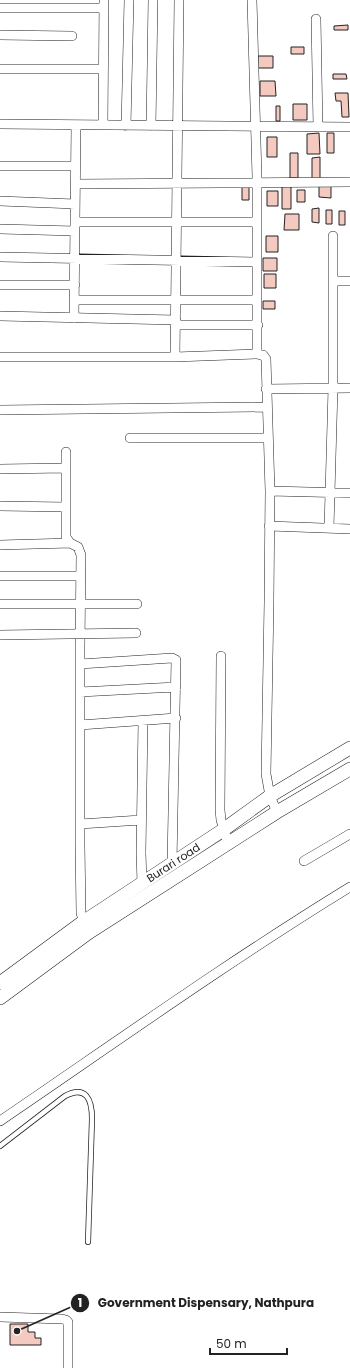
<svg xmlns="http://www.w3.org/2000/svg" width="350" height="1368" font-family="Poppins,sans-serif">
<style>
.building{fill:#f3c9c0;stroke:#222}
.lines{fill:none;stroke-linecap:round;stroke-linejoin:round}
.lane-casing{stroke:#222;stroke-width:6}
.street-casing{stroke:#222;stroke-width:10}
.secondary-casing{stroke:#222;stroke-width:14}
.lane{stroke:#fff;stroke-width:4.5}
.street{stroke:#fff;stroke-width:9}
.secondary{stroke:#fff;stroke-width:13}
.labels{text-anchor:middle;stroke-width:3;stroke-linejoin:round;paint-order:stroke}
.street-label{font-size:11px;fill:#222;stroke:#fff}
.leader{fill:none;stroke:#222;stroke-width:1.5}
.callout-dot{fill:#222;stroke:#fff;stroke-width:1.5}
.mark-label{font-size:12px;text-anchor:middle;font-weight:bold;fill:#fff}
.callout-label{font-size:12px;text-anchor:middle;font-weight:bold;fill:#222;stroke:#fff;stroke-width:3;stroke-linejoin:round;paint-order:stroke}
</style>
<rect width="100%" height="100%" fill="#fff"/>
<!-- building -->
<path class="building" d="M348 25V30H334V26Z
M291 47H304V54H291Z
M258 56H273V68H258Z
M333 74H346L347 79H333Z
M260 81H275L276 96H260Z
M335 93H348L349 117H342L341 101H336Z
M293 104H307V120H293Z
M276 106H280V121H276Z
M319 133 320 154H307V134Z
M327 133H334V153H327Z
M267 137H277V157H267Z
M290 153H298V178H290Z
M320 157V180H312V158Z
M282 186H291V209H282Z
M319 186H331V198L319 197Z
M242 187H249V200H242Z
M297 190H305V202H297Z
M267 191H278V206H267Z
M319 208V223L312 222V209Z
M326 210H332V224H326Z
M339 211H345V225H339Z
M285 214H299V230H284Z
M266 236H278V252H266Z
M263 258H277V271H263Z
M264 274H276V288H264Z
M263 301H275V309H263Z
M10 1324H28V1332H35V1338H41V1345H10Z"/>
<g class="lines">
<defs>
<path id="lane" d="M0 1146 65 1096C86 1085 92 1099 92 1119L88 1242"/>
<path id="street" d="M252 0 257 177V354
M0 8H104
M316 19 318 127
M0 35 72 36
M0 69H103
M0 124 350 127
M103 125 104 0
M126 126 129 0
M151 126 153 0
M0 166H75
M75 184 350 182
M0 201 75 204
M75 222H257
M0 229 75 231
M0 257 257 262
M333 281H350
M0 285H75
M74 300H257
M0 316 176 320
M74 318 76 125
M176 325H258
M0 357H175L257 354 263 355 266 359 270 491 269 602 266 774 270 796 277 812
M175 357 179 0
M266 389 350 388
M0 410 266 407
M130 438H268
M66 452V537L70 543 78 547 81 555 80 647V845L81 913 85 926
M0 469 66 468
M270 491 350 493
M0 506 66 507
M269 526 350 529
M329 528 333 388V236
M0 545 70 543
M0 576H81
M0 604H137
M0 635 136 633
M221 656 220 810 221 820 228 843
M80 664 172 658 176 660 172 863
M80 692 176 687
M80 725 176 718
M80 824 141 820
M304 861 350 834
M142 883 141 853 143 721
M0 1121C116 1042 231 960 350 887
M0 1317 62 1319 66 1320 68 1322V1368"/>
<g id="secondary">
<path id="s1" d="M0 983 83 922 223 830 270 796 350 748"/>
<path d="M0 998 88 933 277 812 350 769"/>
</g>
</defs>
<!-- lane casing -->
<use href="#lane" class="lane-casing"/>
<!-- street casing -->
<use href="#street" class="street-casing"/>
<!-- secondary casing -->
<use href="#secondary" class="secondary-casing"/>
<!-- lane -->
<use href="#lane" class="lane"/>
<!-- street -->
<use href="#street" class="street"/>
<!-- secondary -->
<use href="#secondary" class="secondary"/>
</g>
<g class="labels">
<!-- street labels -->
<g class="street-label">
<text dy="4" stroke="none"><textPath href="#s1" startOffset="211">Burari road</textPath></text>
</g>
</g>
<!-- callouts -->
<path class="leader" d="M17 1331L80 1303"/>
<g class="callout-dot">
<circle cx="17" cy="1331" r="4"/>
<circle cx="80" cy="1303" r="10"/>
</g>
<g class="mark-label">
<text x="80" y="1307">1</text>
</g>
<g class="callout-label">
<text x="206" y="1307">Government Dispensary, Nathpura</text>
</g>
<!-- scale -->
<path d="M210 1348v6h77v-6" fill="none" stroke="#222222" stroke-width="2"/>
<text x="216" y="1348" font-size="12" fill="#222222" stroke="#ffffff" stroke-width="3" paint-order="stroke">50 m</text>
</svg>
